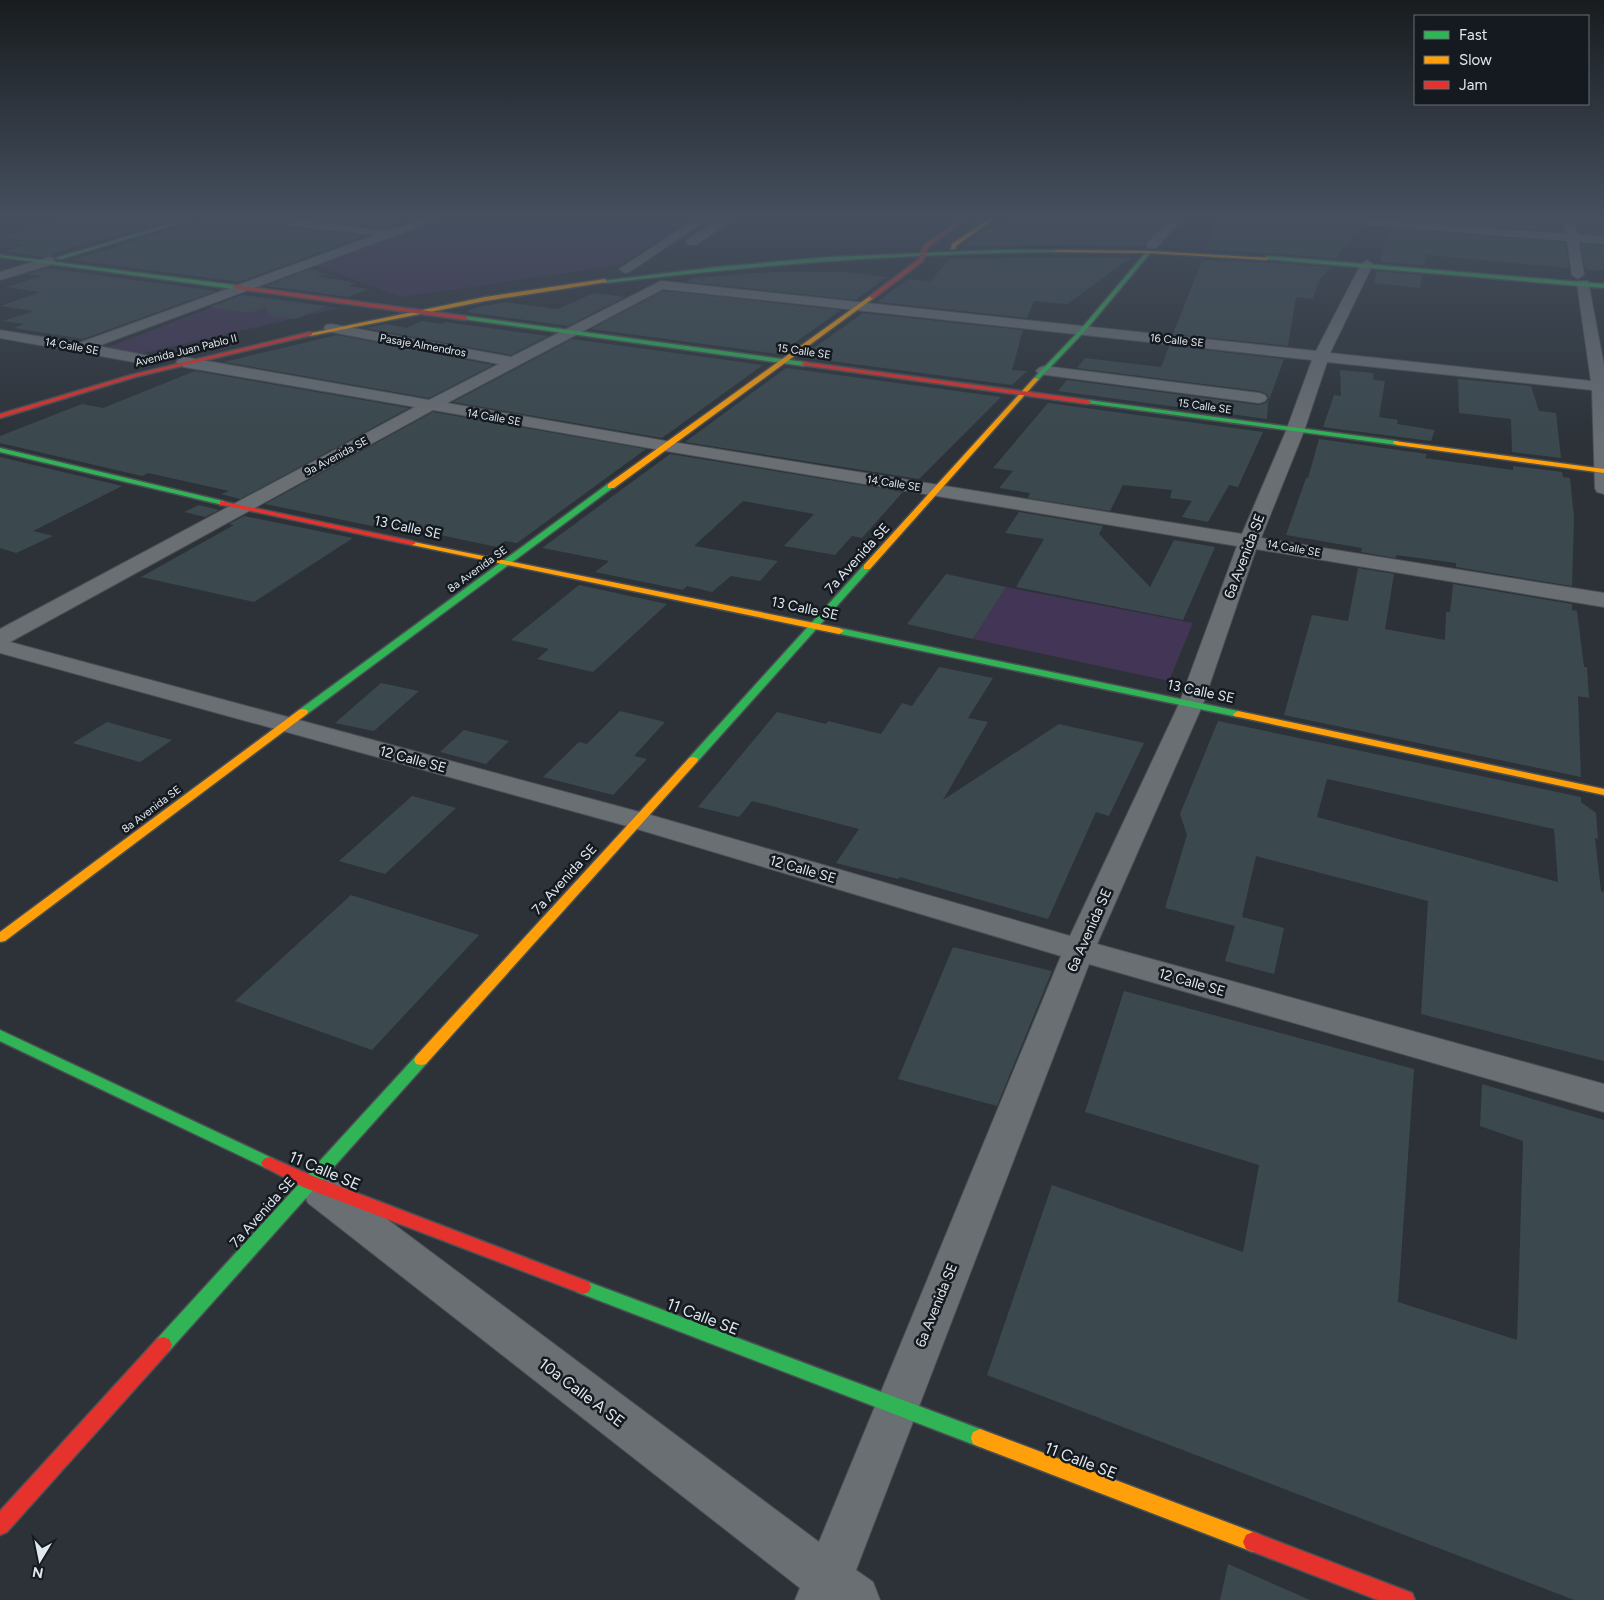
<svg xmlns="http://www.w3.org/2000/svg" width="1604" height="1600" font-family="Figtree,sans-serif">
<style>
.green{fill:#423555}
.building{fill:#3b494e;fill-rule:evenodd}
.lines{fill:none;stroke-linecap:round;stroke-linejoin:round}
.street-casing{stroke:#4a5055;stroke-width:2}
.fast-casing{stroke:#4a5055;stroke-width:3}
.slow-casing{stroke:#4a5055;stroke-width:3}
.jam-casing{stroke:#4a5055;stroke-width:3}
.street{fill:#6a6f74;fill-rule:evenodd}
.fast{fill:#30b455;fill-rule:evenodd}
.slow{fill:#ff9f0a;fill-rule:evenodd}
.jam{fill:#e5322d;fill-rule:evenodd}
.labels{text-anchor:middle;stroke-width:5;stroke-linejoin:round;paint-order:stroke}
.far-street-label{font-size:11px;fill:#e0e8ef;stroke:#141a1f}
.street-label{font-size:14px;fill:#e0e8ef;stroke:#141a1f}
.near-street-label{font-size:16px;fill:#e0e8ef;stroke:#141a1f}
</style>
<rect width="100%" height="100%" fill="#2c3238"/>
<!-- green -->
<path class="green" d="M444 218H622L684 223 620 265 402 297 317 266Z
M239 297 339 308 140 354 108 347Z
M1006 587 1193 623 1169 681 973 639Z"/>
<!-- building -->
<path class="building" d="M70 218H178L54 253 53 256 44 257 7 251 26 245 17 244 28 241 2 237Z
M202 218H241L249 223 364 236 239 282 72 260 199 222Z
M300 218H405L406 220 385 228Z
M1004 218H1169L1147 241 1144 246 1038 245 962 247 987 229H1011Z
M1218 218H1273L1360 226 1336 258 1206 249Z
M1404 218H1560L1564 232 1404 220Z
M1575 218H1604V234L1579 232Z
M1389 228 1565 243 1569 268 1426 255 1424 265 1380 262Z
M1581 244 1604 246V271L1585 269Z
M1065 257 1131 258 1067 304 1034 301 1027 318 877 302 908 279 931 281 949 259Z
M1202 260 1263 262 1330 267 1318 282 1313 299 1296 297 1288 346 1173 334Z
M46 268 216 291 83 339 14 328 24 324 3 321 34 311 0 306 40 292 6 287 41 276 26 274Z
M310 269 322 271 317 272 326 274 317 277 350 281 348 282 356 283 349 286 368 289 349 297 265 286Z
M1377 271 1423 275 1420 288 1374 283Z
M772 272H846L887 277 856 300 687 282 691 278Z
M662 291 676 292 841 310 779 354 591 329Z
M594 293 625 297 568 326 465 312 478 307 505 302 558 309Z
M242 295 327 306 295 319 269 316 266 307 249 313 209 307Z
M863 313 1023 330 1012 370 1027 371 1012 385 801 357Z
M422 321 442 324 445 322 548 336 511 355 365 328 387 324 406 328Z
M337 335 493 365 429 398 224 362Z
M572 339 763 365 662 438 453 402Z
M1169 346 1284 359 1268 403 1267 419 1058 391 1067 380 1259 405 1266 403 1269 399 1267 394 1259 391 1077 368 1085 358 1161 367Z
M786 368 1001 397 919 479 685 442Z
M1340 370 1373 373 1374 380 1385 381 1379 417 1398 420 1397 424 1435 430 1431 441 1323 427 1334 395 1341 396Z
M195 371 409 408 240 499 221 494 229 491 148 473 142 476 0 443V436L82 404 103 408Z
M1458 379 1531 386 1539 411 1556 413 1561 458 1512 452 1511 419 1459 413Z
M1048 403 1263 432 1238 487 1229 485 1208 522 1182 517 1192 501 1170 498 1172 490 1123 485 1110 511 1028 498 1030 493 999 488 1013 471 993 468Z
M433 412 646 449 517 543 505 541 497 547 379 522 372 526 265 504Z
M1319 439 1427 454 1425 458 1513 470V466L1562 472 1563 477 1570 478 1574 517 1572 586 1456 567V563L1396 555V558L1361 552 1362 548 1286 535 1306 478H1308Z
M670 454 903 492 862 538 852 536 835 555 784 546 814 514 743 501 694 546 778 561 760 581 731 576 712 592 687 586 683 590 595 572 609 561 542 548Z
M0 457 122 486 33 531 53 536 16 553 0 548Z
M199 505 219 510 205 517 184 512Z
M1019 512 1103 526 1099 534 1150 587 1174 540 1215 547 1183 620 1016 587 1044 539 1005 533Z
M244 516 353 538 254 602 141 577 234 525 229 524Z
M1358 568 1394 574 1385 629 1445 640 1446 612H1450L1453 584 1572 604V610L1577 611 1584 667H1587L1589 698 1578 696 1581 777 1284 715 1312 615 1348 621Z
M946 574 1006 587 973 639 907 624Z
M579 585 667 604 593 672 537 659 549 649 511 640Z
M939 667 993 678 968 718 988 722 943 800 1059 724 1144 743 1109 816 1096 812 1048 919 900 877 898 879 836 863 859 829 752 801 739 817 698 807 777 712 826 724 828 721 881 734 902 703 912 706Z
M381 683 419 691 374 731 335 723Z
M620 711 665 722 634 756 647 759 613 795 543 777 579 742 587 744Z
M1218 721 1581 797V802L1596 813 1598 839 1595 838 1601 891 1604 892V1061L1421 1014 1428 901 1256 856 1242 917 1284 928 1274 974 1225 961 1235 926 1165 908 1187 835 1180 814ZM1327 779 1554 829 1558 882 1317 817Z
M107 722 172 740 140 762 73 743Z
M464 730 509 741 486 764 440 752Z
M412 796 456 808 385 874 339 861Z
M351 895 479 935 372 1050 235 1001Z
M953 947 1052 971 997 1106 898 1079Z
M1124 991 1414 1069 1398 1302 1517 1340 1523 1141 1480 1126 1482 1084 1604 1120V1600H1574L987 1375 1052 1185 1243 1252 1259 1165 1085 1112Z
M1228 1564 1310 1600H1220Z"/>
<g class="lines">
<defs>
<path id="street" d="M243 218C291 213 339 228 387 230 402 231 417 216 439 218L437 220 98 346 150 356 153 359 150 362 145 364 0 338V330L79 343 375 235 249 221Z
M697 218H710L629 272 625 273 619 269Z
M722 218H735L696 245H688L686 242 688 239Z
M1171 218H1183L1156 248H1148L1146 245 1148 242Z
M1315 218H1359L1566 234 1562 218H1573L1578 234 1604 236V244L1579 242 1584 275 1578 279 1572 275 1567 241 1321 221Z
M49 257 53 258 55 261 53 264 0 280V272Z
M1367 260 1373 264 1330 353 1591 381 1577 284 1578 281H1588L1604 365V494L1597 492 1595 488 1592 390 1327 362 1304 431 1261 538 1604 593V607L1256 549 1203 704 1097 944 1604 1084V1112L1089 964 856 1570 873 1582 880 1600H795L800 1588 308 1203 303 1192 308 1181 322 1176 336 1181 819 1542 1061 956 627 826 0 653V629L415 407 184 367 179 365 176 362 179 359 184 357 429 400 499 364 331 332 326 331 324 328 326 325 331 324 511 357 661 281 1316 351 1361 264ZM663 289 1312 360 1286 431 1242 534 666 441 447 403ZM433 410 666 451 1237 546 1179 704 1070 936 647 814 10 642Z
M1044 366 1259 393 1265 395 1267 398 1265 401 1259 403 1039 374 1036 371 1039 368Z"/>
<path id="fast" d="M190 218H196L61 259 56 258Z
M999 250H1056L1058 251 1056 252C905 253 755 265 605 283L602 281 718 267 830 257Z
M1147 251 1151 252 1085 331 1038 380H1034V378L1081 329Z
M0 255 234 285 237 287 234 289 0 257Z
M1266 256 1604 284V288L1264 259Z
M465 316 804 362 807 364 804 366 463 319Z
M1088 400 1397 441 1401 443 1397 445 1086 403V401Z
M0 448 223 501 227 503 223 505 0 452Z
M608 484 615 486 307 714H299L298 712 299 710Z
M867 564 870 565V569L697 762H689L688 760 689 758 864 565Z
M839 628 1238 711 1243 714 1238 717 836 633 834 631Z
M0 1030 274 1159 277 1163 274 1167 269 1169 264 1167 0 1041Z
M421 1055 426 1056 428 1060 426 1064 169 1351 163 1353 157 1351 154 1345 157 1339 416 1056Z
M583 1280 980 1429 987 1432 989 1438 987 1444 980 1447 577 1292 575 1287 577 1282Z"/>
<path id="slow" d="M991 218H995L956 246 955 249H951L952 244Z
M1056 250 1149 251 1269 258 1266 260 1149 253 1054 252Z
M605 279 607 282 485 301 310 336 307 334 485 297Z
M870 296 875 297 614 488H608V484Z
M1034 378 1039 379 870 569H864V565Z
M1394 441 1604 469V473L1397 445 1393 443Z
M409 541 839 628 844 631 839 634 412 545 408 543Z
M303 709 307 710 308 712 307 714 5 941 0 942V932L299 710Z
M1238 711 1604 789V795L1234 716 1233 714Z
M693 757 697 758 698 760 697 762 426 1064 421 1065 416 1064 414 1060 416 1056 689 758Z
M980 1429 1253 1532 1260 1535 1263 1542 1260 1549 1253 1552 980 1447 973 1444 971 1438 973 1432Z"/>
<path id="jam" d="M963 218H967L928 247 923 261 874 298H870V296L919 259 924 245Z
M234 285 465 316 468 318 465 320 232 288Z
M310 332 312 333V335L135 377 0 418V414L131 375Z
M804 362 1088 400 1091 402 1088 404 802 365 801 364Z
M220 501 412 541 416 543 412 545 223 505H220Z
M269 1157 315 1177 589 1282 591 1287 589 1292 583 1294 303 1187 264 1167 261 1163 264 1159Z
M163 1337 169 1339 172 1345 169 1351 7 1532 0 1535V1511L157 1339Z
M1253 1532 1412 1593 1415 1600H1378L1246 1549 1243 1542 1246 1535Z"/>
</defs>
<!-- street casing -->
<use href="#street" class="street-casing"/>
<!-- fast casing -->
<use href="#fast" class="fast-casing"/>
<!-- slow casing -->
<use href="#slow" class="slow-casing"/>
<!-- jam casing -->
<use href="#jam" class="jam-casing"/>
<!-- street -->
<use href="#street" class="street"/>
<!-- fast -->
<use href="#fast" class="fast"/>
<!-- slow -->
<use href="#slow" class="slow"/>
<!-- jam -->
<use href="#jam" class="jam"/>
</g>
<!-- sky -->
<linearGradient id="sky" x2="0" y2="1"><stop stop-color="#181c1f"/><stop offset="0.49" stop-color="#454f5e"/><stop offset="1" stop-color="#454f5e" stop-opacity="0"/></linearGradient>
<rect width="1604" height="442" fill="url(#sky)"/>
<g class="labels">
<!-- far-street labels -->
<g class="far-street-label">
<text transform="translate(1177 340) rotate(6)" y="4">16 Calle SE</text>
<text transform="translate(423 345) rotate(10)" y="4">Pasaje Almendros</text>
<text transform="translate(72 346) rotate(10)" y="4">14 Calle SE</text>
<text transform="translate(186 350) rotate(-14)" y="4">Avenida Juan Pablo II</text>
<text transform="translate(804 351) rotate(8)" y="4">15 Calle SE</text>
<text transform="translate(1205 406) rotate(8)" y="4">15 Calle SE</text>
<text transform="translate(494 417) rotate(10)" y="4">14 Calle SE</text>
<text transform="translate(336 456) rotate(-28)" y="4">9a Avenida SE</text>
<text transform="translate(894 483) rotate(9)" y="4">14 Calle SE</text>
<text transform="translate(1294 548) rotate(10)" y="4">14 Calle SE</text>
<text transform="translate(477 569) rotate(-36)" y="4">8a Avenida SE</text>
<text transform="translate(151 809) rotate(-37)" y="4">8a Avenida SE</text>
</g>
<!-- street labels -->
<g class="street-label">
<text transform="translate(408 527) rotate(12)" y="5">13 Calle SE</text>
<text transform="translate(1244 556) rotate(-69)" y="5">6a Avenida SE</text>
<text transform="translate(857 558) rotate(-48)" y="5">7a Avenida SE</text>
<text transform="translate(805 608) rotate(12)" y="5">13 Calle SE</text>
<text transform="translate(1201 691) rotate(12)" y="5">13 Calle SE</text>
<text transform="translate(413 759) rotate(15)" y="5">12 Calle SE</text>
<text transform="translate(803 869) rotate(16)" y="5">12 Calle SE</text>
<text transform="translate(564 879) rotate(-48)" y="5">7a Avenida SE</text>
<text transform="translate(1089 930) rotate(-66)" y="5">6a Avenida SE</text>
<text transform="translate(1192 982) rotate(16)" y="5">12 Calle SE</text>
<text transform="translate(262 1212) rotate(-48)" y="5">7a Avenida SE</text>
<text transform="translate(936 1305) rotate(-68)" y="5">6a Avenida SE</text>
</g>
<!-- near-street labels -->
<g class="near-street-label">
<text transform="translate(325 1170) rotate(23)" y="6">11 Calle SE</text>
<text transform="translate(703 1316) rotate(21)" y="6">11 Calle SE</text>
<text transform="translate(582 1392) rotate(37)" y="6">10a Calle A SE</text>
<text transform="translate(1081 1460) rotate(21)" y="6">11 Calle SE</text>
</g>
</g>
<!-- legend -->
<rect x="1414" y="15" width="175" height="90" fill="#141a1f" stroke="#666c72"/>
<rect x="1424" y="31" width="25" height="8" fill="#30b455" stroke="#666c72"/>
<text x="1459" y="40" font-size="15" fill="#e0e8ef">Fast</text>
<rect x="1424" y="56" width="25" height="8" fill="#ff9f0a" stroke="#666c72"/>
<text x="1459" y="65" font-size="15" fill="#e0e8ef">Slow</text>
<rect x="1424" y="81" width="25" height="8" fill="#e5322d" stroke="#666c72"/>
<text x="1459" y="90" font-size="15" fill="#e0e8ef">Jam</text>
<!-- north arrow -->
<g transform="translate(40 1560) rotate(190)" stroke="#141a1f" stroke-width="4" paint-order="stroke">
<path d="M0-4L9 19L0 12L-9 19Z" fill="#e0e8ef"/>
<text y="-8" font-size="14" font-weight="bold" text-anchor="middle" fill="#e0e8ef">N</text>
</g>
</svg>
